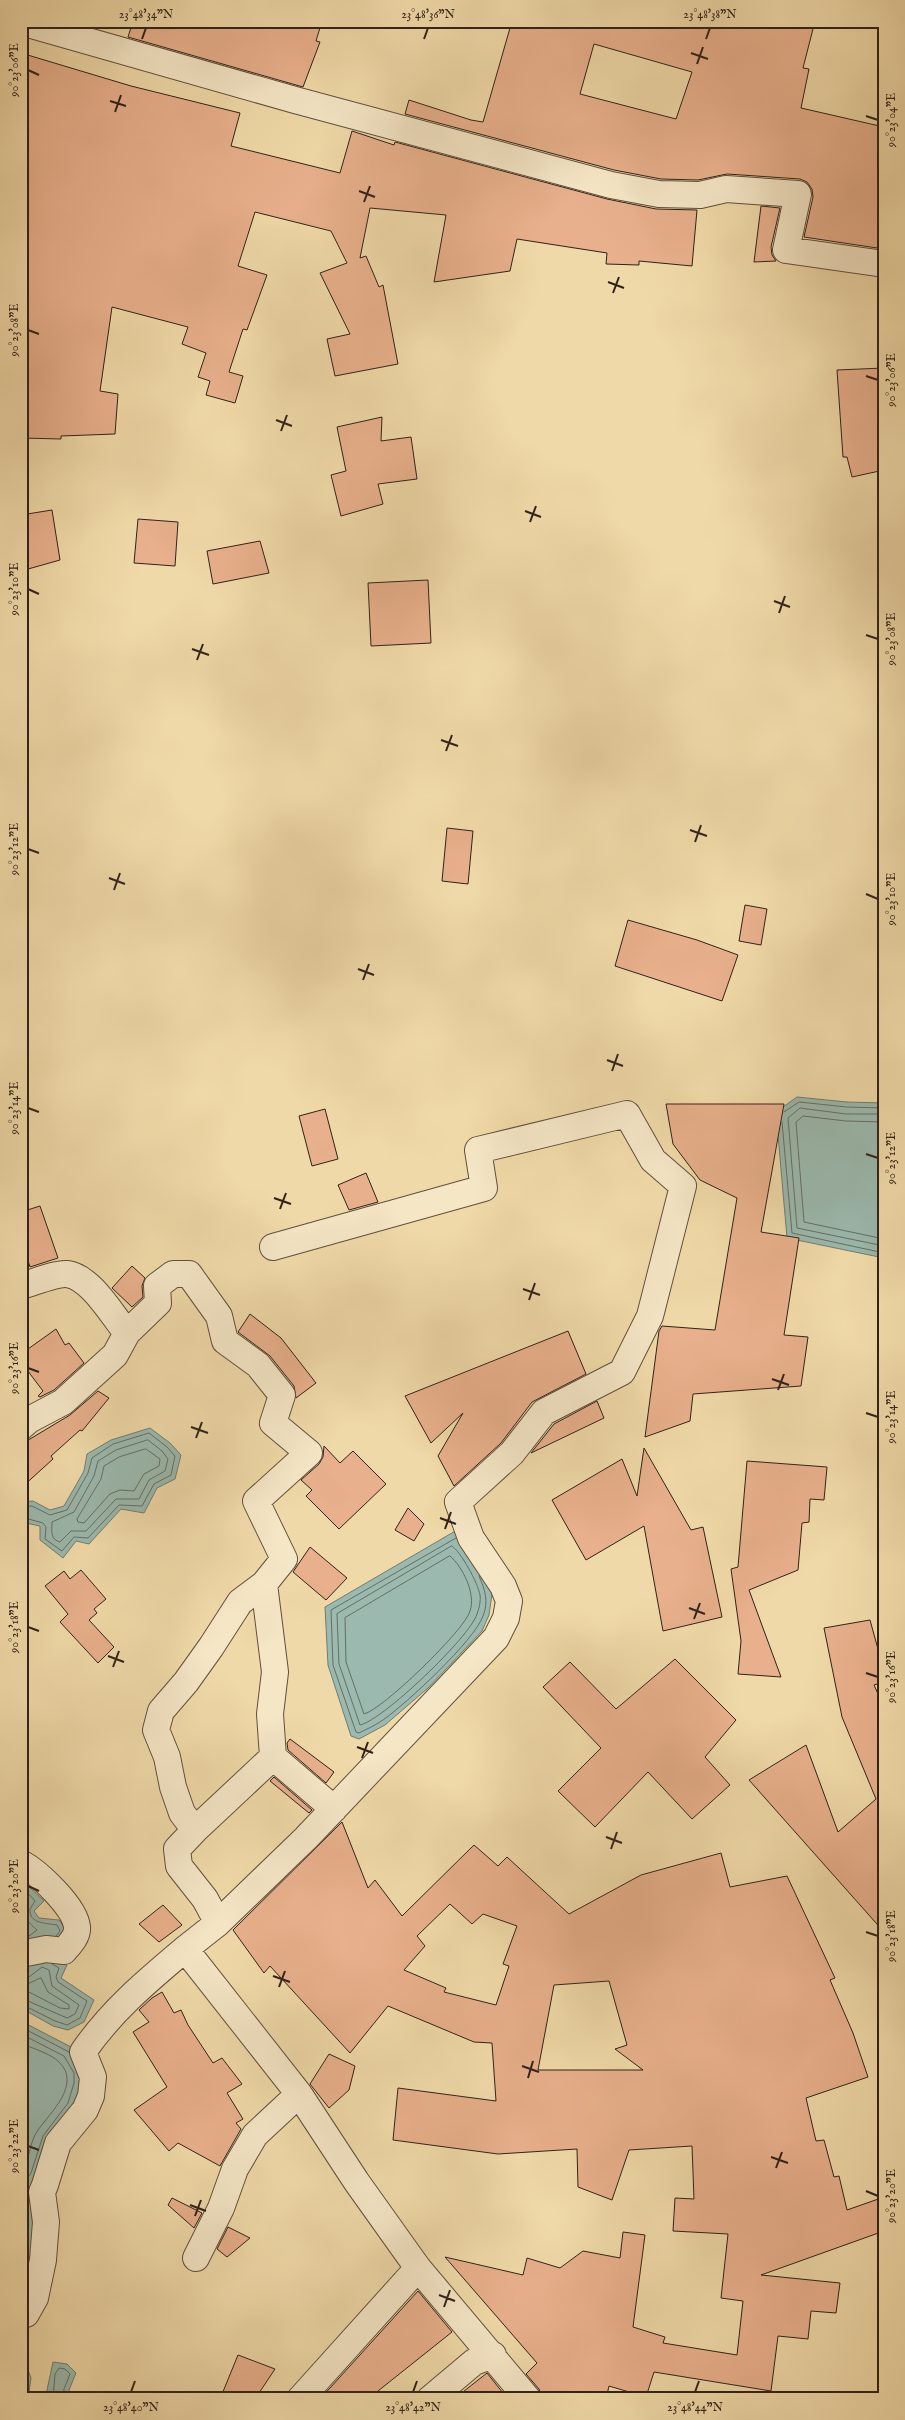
<svg xmlns="http://www.w3.org/2000/svg" width="905" height="2420" font-family="'IM FELL English',serif">
<style>
.water{fill:#9bb9ae;stroke:#707d73}
.lines{fill:none;stroke-linecap:round;stroke-linejoin:round}
.shore{stroke:#666e64;stroke-width:1}
.building{fill:#e8b08c;stroke:#30221b;fill-rule:evenodd}
.minor-casing{stroke:#60503e;stroke-width:28}
.minor{stroke:#f5e6c6;stroke-width:26}
.ticks{fill:none;stroke:#30221b;stroke-width:2}
.neatline{fill:none;stroke:#30221b;stroke-width:2}
.ticks-label{font-size:12px;text-anchor:middle;fill:#30221b}
</style>
<rect width="100%" height="100%" fill="#f0d9a8"/>
<filter id="stains"><feTurbulence type="fractalNoise" baseFrequency=".004" numOctaves="4"/><feColorMatrix values="0 0 0 0 .2 0 0 0 0 .09 0 0 0 0 .02 0 0 0 .5 -.17"/></filter>
<radialGradient id="worn" r=".72"><stop offset=".6" stop-color="#630" stop-opacity="0"/><stop offset="1" stop-color="#630" stop-opacity=".3"/></radialGradient>
<!-- water -->
<path class="water" d="M797 1097 847 1102 884 1103V1258L787 1238 776 1112Z
M150 1428 170 1443 181 1455 175 1479 157 1488 144 1513 121 1509 89 1544 76 1541 63 1558 40 1540V1526L21 1522V1502L33 1501 50 1510 64 1506 84 1471 87 1454 111 1440Z
M457 1530 481 1568 492 1594 489 1615 482 1631 428 1688 385 1725 359 1739 351 1736 328 1665 325 1607Z
M21 1879 44 1901 34 1911 39 1918 59 1920 66 1930 62 1940 21 1951Z
M43 1954 67 1965 61 1978 94 2000 84 2022 68 2030 53 2026 21 2008V1968Z
M21 2021 71 2047 85 2070 21 2299Z
M53 2362 67 2364 76 2373 69 2390 68 2399H48L47 2390Z
M21 2366 27 2367 31 2378 28 2399H21Z"/>
<g class="lines">
<!-- shore -->
<path class="shore" d="M784 1112 799 1102 847 1107 884 1108
M884 1114H846L800 1108 788 1118 797 1228 884 1246
M782 1122 792 1233 884 1253
M884 1122 846 1121 803 1116 796 1122 804 1222 884 1239
M148 1440 162 1451 168 1459 165 1471 149 1480 139 1499H116L86 1531H71L60 1542C50 1539 52 1532 52 1522L74 1512 94 1476 98 1461 116 1450Z
M146 1449 160 1459 159 1466 144 1474 134 1491 120 1490 110 1494 84 1523 78 1522 77 1519 101 1479 104 1466 119 1457Z
M21 1507 32 1506 50 1515 67 1510 88 1473 92 1458 113 1444 149 1433 167 1447 175 1456 171 1475 154 1484 142 1506 119 1505 88 1538 74 1537 62 1551 45 1539 46 1527 43 1523 21 1517
M456 1538 331 1610 333 1665 356 1732 359 1733C367 1729 376 1725 383 1720 407 1703 474 1641 483 1616 489 1601 485 1590 479 1576
M452 1546C461 1552 478 1583 480 1595 481 1600 479 1609 477 1614 470 1637 383 1720 360 1725L339 1664 337 1614Z
M450 1556C463 1567 476 1594 470 1611 465 1630 382 1710 364 1714L346 1662 345 1618Z
M21 1886 35 1901 30 1909C29 1924 46 1923 57 1925L60 1931 56 1936
M21 1895 26 1901C20 1915 27 1921 37 1930L25 1939
M21 1978 29 1977 42 1967 49 1970 52 1986 79 2005 75 2014 67 2018 21 1998
M41 1978 48 1992 69 2005V2009L60 2008 23 1989 24 1986Z
M21 2004 55 2021 67 2025 80 2018 87 2001 58 1982 56 1977 59 1968 52 1964
M21 2027 69 2052
M21 2034 64 2056 74 2073V2083L68 2103 43 2136 31 2173 21 2187
M21 2043C33 2049 50 2053 59 2062 82 2084 50 2113 38 2130 29 2142 30 2161 21 2173
M21 2195C30 2218 25 2244 21 2268
M53 2399 55 2374 59 2368 65 2369 70 2374 64 2389 63 2399"/>
</g>
<!-- building -->
<path class="building" d="M133 21H322L316 41 320 42 303 87 128 37Z
M512 21H815L803 68 809 69 801 108 884 127V219L877 248 804 237 813 197 812 189 807 182 800 179 727 174 698 180 661 179 614 170 405 114 409 100 471 120 483 122ZM594 44 692 72 676 119 580 94Z
M21 53 131 86 240 113 231 146 340 173 352 131 394 145 395 142 607 199 656 209 697 210 692 266 639 261V265L606 264 607 253 517 239 510 271 434 282 446 215 370 208 360 258 366 256 379 287 383 285 398 364 335 376 327 339 350 334 320 273 347 263 331 231 255 212 238 266 267 275 247 330 243 329 229 372 243 376 235 403 206 395 210 381 198 377 206 353 182 344 188 327 112 307 100 391 118 394 115 434 61 436V439L21 438Z
M761 206 780 208 771 247 772 255 776 261 754 262Z
M884 368V470L852 477 847 457H843L837 370Z
M382 417 381 441 411 437 417 479 378 484 383 504 341 516 331 475 346 471 337 427Z
M52 510 60 560 21 571V515Z
M138 519 178 522 175 566 134 563Z
M260 541 269 573 213 584 207 551Z
M428 580 431 643 371 646 368 583Z
M447 828 473 831 468 884 442 881Z
M745 905 767 909 761 945 739 941Z
M628 920 697 940 738 955 722 1001 615 966Z
M666 1104H784L761 1232 799 1238 784 1335 808 1337 801 1386 693 1394 690 1421 645 1437 659 1331 662 1326 715 1330 737 1198 700 1180 673 1144Z
M325 1109 338 1159 312 1166 299 1116Z
M366 1173 378 1202 349 1210 338 1185Z
M40 1206 58 1258 30 1267 21 1238V1212Z
M132 1266 145 1278 142 1286 143 1297 132 1307 112 1288Z
M250 1314 281 1338 316 1383 296 1398 294 1386 270 1356 238 1332Z
M56 1329 65 1345 69 1343 84 1363 54 1390 40 1397 38 1396 43 1391 21 1362V1354Z
M568 1331 586 1374 532 1402 501 1443 454 1486 438 1456 463 1413 431 1443 405 1396Z
M98 1391 109 1398 82 1431 80 1430 51 1456 53 1459 21 1488V1442L30 1439 70 1415Z
M597 1401 604 1418 531 1453 554 1424Z
M324 1446 340 1463 353 1451 386 1484 339 1529 306 1496 312 1490 301 1480 319 1464 323 1457Z
M644 1448 691 1530 703 1527 722 1617 663 1631 644 1526 586 1560 552 1500 622 1459 637 1496Z
M747 1461 827 1467 824 1500 810 1499 809 1522 802 1523 798 1570 749 1590 781 1677 738 1674 741 1641 731 1569 738 1567Z
M408 1508 424 1524 414 1541 395 1530Z
M310 1547 347 1578 326 1600 293 1572Z
M81 1570 106 1599 94 1609 97 1613 89 1620 114 1647 98 1663 60 1622 68 1614 45 1586 64 1571 70 1579Z
M870 1620 884 1671V1682L874 1685 884 1707V1932L749 1780 806 1745 838 1832 876 1799 842 1717 824 1628Z
M675 1659 736 1720 705 1757 730 1785 692 1819 648 1772 595 1827 558 1791 601 1748 543 1687 570 1662 616 1709Z
M290 1739 334 1772 326 1783 288 1750 287 1743Z
M274 1777 312 1810 309 1813 270 1781Z
M342 1822 368 1888 375 1880 402 1916 474 1845 498 1866 507 1857 569 1914 641 1875 721 1853 730 1887 787 1876 835 1978 830 1980 853 2033 868 2077 806 2098 816 2141 824 2140 834 2177 839 2176 847 2210 884 2197V2231L761 2275 840 2283 836 2313 811 2311 808 2339 778 2336 771 2391 654 2372 646 2397 609 2386 606 2399H543L539 2389 526 2374 537 2363 445 2257 523 2275 527 2258 560 2268 583 2251 620 2258 623 2232 645 2235 633 2327 665 2337 663 2343 737 2355 743 2301 721 2298 728 2234 673 2231 675 2198 694 2199 692 2146 629 2150 612 2200 578 2187 577 2149 498 2154 393 2140 398 2088 496 2101 492 2043 474 2042 388 2006 350 2053 270 1966 264 1973 233 1930ZM450 1904 472 1924 483 1914 517 1926 503 1964 509 1966 496 2005 444 1992 446 1988 404 1970 425 1946 417 1936ZM609 1981 627 2045 615 2049 643 2070H538L554 1985Z
M163 1905 182 1925 159 1942 139 1924Z
M162 1992 174 2013 181 2010 188 2025 213 2063 222 2058 242 2084 227 2093 243 2119 236 2123 241 2129 220 2166 178 2143 169 2151 134 2110 167 2087 133 2032 149 2022 139 2010 152 1998Z
M329 2054 355 2066 349 2090 329 2108 310 2084Z
M172 2198 202 2213 194 2228 168 2205Z
M228 2227 250 2238 227 2257 217 2249Z
M418 2291 452 2332 368 2399H320Z
M238 2355 275 2369 255 2399H220Z
M487 2373 503 2393 495 2399H454Z"/>
<g class="lines">
<defs>
<path id="minor" d="M21 22 295 100 611 185 659 194 700 195 726 189 798 194 786 250 884 264
M21 1286C33 1283 55 1273 67 1274 91 1277 112 1315 127 1333
M21 1427 29 1420 63 1402 115 1355 127 1333 158 1303 157 1286 173 1274H189L219 1316 225 1341 258 1365 282 1395 273 1423 309 1453 256 1501 284 1559 264 1584 240 1602 211 1647 186 1682 161 1711 156 1730 167 1757 173 1787 182 1813 195 1830 177 1849 179 1866 205 1899 218 1923 185 1949 299 2094 356 2181 418 2268 528 2399
M273 1757 334 1809
M195 1830 273 1757 270 1714 275 1672 264 1584
M21 1863C38 1872 75 1907 77 1927 78 1936 70 1944 64 1951L46 1949 21 1954
M218 1923 306 1838 496 1638 506 1618 509 1601 503 1586 471 1538 458 1502 512 1453 544 1412 622 1372 650 1316 683 1186 653 1160 627 1114 478 1150 484 1188 273 1247
M196 2258 221 2208 235 2169 255 2135 299 2094
M21 2314H26L35 2298 43 2260 46 2222 42 2192 45 2185 58 2143 85 2110 91 2096 93 2077 83 2052C111 2011 147 1981 185 1949
M300 2399 418 2268
M430 2399 474 2362 493 2355"/>
</defs>
<!-- minor casing -->
<use href="#minor" class="minor-casing"/>
<!-- minor -->
<use href="#minor" class="minor"/>
</g>
<!-- ticks -->
<path class="ticks" d="M142 39 146 28M424 39 428 28M706 39 710 28M691 53 708 59M697 64 703 47M28 70 39 75M110 101 126 106M115 112 121 95M866 116 878 120M359 191 375 197M364 202 370 186M608 282 624 288M613 293 619 277M28 330 39 334M866 376 878 380M276 420 292 426M281 431 287 415M525 511 541 517M530 522 536 506M28 589 39 594M774 601 790 607M779 613 785 596M866 635 878 639M192 649 209 655M197 660 203 644M441 740 458 746M446 751 452 735M690 830 707 836M695 842 701 825M28 849 39 853M109 878 125 884M114 890 120 873M866 894 878 899M358 969 374 975M363 980 369 964M607 1060 623 1066M612 1071 618 1054M28 1108 39 1112M866 1154 878 1158M274 1198 291 1204M280 1209 286 1193M523 1289 540 1295M529 1300 535 1283M28 1368 39 1372M772 1379 789 1385M778 1390 784 1374M866 1413 878 1417M191 1427 208 1433M196 1438 202 1422M440 1518 456 1524M445 1529 451 1512M689 1608 705 1614M694 1619 700 1603M28 1627 39 1631M108 1656 124 1662M113 1667 119 1651M866 1673 878 1677M357 1747 373 1753M362 1758 368 1742M606 1837 622 1843M611 1849 617 1832M28 1886 39 1891M866 1932 878 1936M273 1976 290 1982M279 1987 285 1971M522 2066 539 2072M528 2078 533 2061M28 2146 39 2150M771 2157 788 2163M776 2168 782 2152M866 2191 878 2196M190 2205 206 2211M195 2216 201 2200M439 2295 455 2301M444 2307 450 2290M131 2392 135 2381M413 2392 417 2381M695 2392 699 2381"/>
<!-- margin -->
<rect width="905" height="2420" fill="none" stroke="#f0d9a8" stroke-width="55"/>
<rect x="28" y="28" width="850" height="2364" class="neatline"/>
<g class="ticks-label">
<text x="146" y="18">23°48'34"N</text>
<text x="428" y="18">23°48'36"N</text>
<text x="710" y="18">23°48'38"N</text>
<text transform="translate(14 70) rotate(-90)" y="4">90°23'06"E</text>
<text transform="translate(891 120) rotate(-90)" y="4">90°23'04"E</text>
<text transform="translate(14 330) rotate(-90)" y="4">90°23'08"E</text>
<text transform="translate(891 380) rotate(-90)" y="4">90°23'06"E</text>
<text transform="translate(14 589) rotate(-90)" y="4">90°23'10"E</text>
<text transform="translate(891 639) rotate(-90)" y="4">90°23'08"E</text>
<text transform="translate(14 849) rotate(-90)" y="4">90°23'12"E</text>
<text transform="translate(891 899) rotate(-90)" y="4">90°23'10"E</text>
<text transform="translate(14 1108) rotate(-90)" y="4">90°23'14"E</text>
<text transform="translate(891 1158) rotate(-90)" y="4">90°23'12"E</text>
<text transform="translate(14 1368) rotate(-90)" y="4">90°23'16"E</text>
<text transform="translate(891 1417) rotate(-90)" y="4">90°23'14"E</text>
<text transform="translate(14 1627) rotate(-90)" y="4">90°23'18"E</text>
<text transform="translate(891 1677) rotate(-90)" y="4">90°23'16"E</text>
<text transform="translate(14 1886) rotate(-90)" y="4">90°23'20"E</text>
<text transform="translate(891 1936) rotate(-90)" y="4">90°23'18"E</text>
<text transform="translate(14 2146) rotate(-90)" y="4">90°23'22"E</text>
<text transform="translate(891 2196) rotate(-90)" y="4">90°23'20"E</text>
<text x="131" y="2411">23°48'40"N</text>
<text x="413" y="2411">23°48'42"N</text>
<text x="695" y="2411">23°48'44"N</text>
</g>
<rect width="100%" height="100%" filter="url(#stains)"/>
<rect width="100%" height="100%" fill="url(#worn)"/>
</svg>
